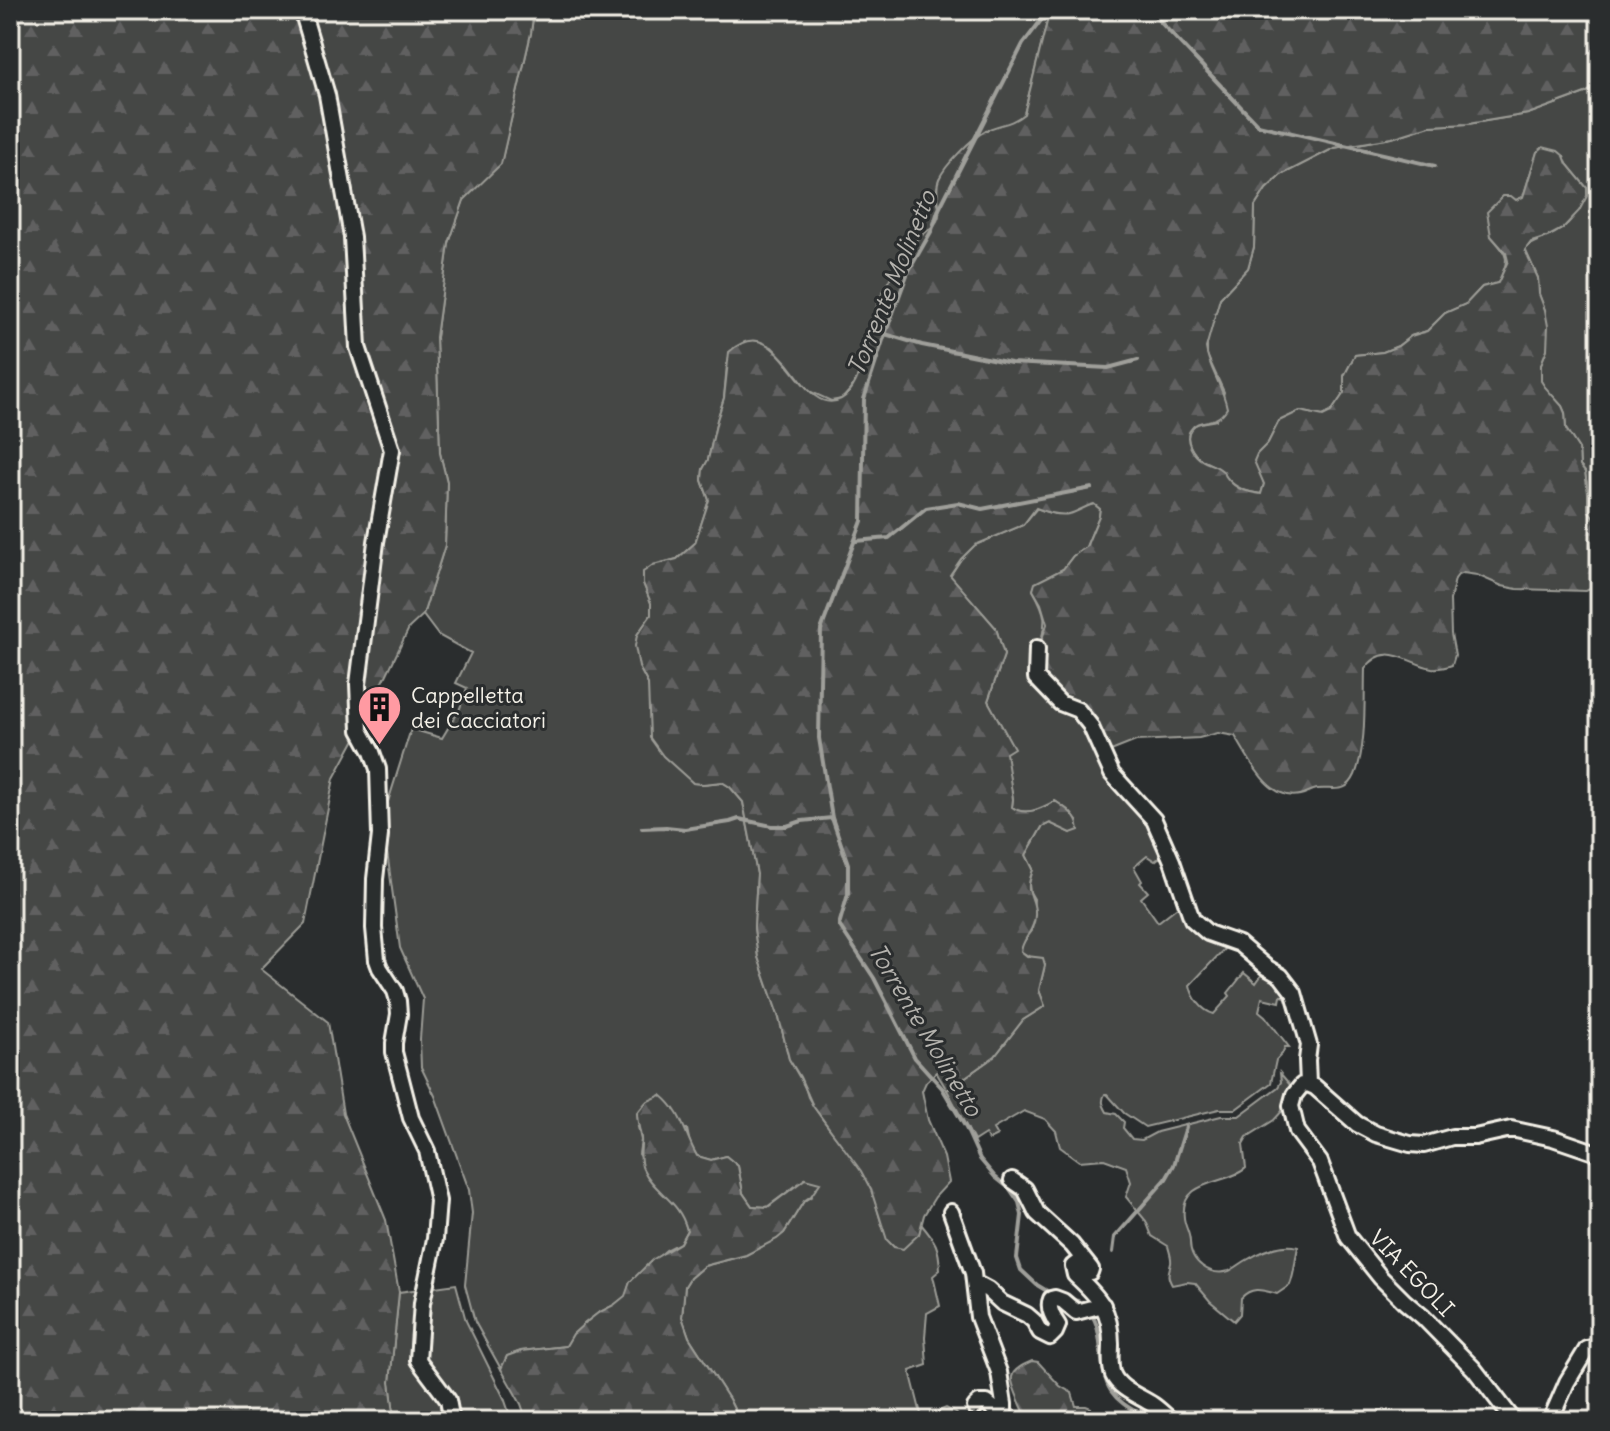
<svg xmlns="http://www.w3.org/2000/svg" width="1610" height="1431" font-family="Delius,sans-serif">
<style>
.grass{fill:#444645;stroke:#9c9c96;stroke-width:2}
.forest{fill:url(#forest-firs);stroke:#9c9c96;stroke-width:2}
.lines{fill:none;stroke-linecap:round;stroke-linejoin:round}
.stream{stroke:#9f9f9a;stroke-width:4}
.minor-casing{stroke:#f4f1e8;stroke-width:20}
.minor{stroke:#2a2d2e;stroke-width:14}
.labels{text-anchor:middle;stroke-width:6;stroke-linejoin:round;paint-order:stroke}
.poi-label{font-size:22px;fill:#f4f1e8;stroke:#2a2d2e;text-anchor:start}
.street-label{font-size:22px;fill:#f4f1e8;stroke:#2a2d2e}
.water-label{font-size:24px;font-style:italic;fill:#b5b3ae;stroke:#2a2d2e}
</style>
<defs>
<pattern id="forest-firs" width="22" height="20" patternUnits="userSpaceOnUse" patternTransform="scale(2)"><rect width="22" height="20" fill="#444645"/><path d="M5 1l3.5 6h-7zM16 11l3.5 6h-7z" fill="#606160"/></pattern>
</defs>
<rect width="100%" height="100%" fill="#2a2d2e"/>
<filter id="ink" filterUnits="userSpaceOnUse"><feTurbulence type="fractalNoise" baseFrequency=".0125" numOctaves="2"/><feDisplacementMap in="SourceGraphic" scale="16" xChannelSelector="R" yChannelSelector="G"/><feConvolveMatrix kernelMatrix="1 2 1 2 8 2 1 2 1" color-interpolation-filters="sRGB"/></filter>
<g filter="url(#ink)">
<!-- grass -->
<path class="grass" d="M534 10H1050L1024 114 1013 123 986 130 977 137 952 161 939 179 936 193 940 213 937 223 911 245 881 296 873 317 874 327 861 371 850 390 842 399 831 401 809 391 788 364 772 347 760 342 727 364 724 398 717 420 708 460 703 469 702 480 709 500 695 543 677 559 653 565 643 583 651 603V615L637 635 639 667 648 684 650 694 687 776 693 783 703 784 722 782 730 787 743 802 757 874 754 928 758 957 779 1018 789 1059 805 1087 808 1097C826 1130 856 1155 871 1189 879 1208 880 1232 894 1247L919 1234 921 1224C936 1242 939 1246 940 1270L933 1276 940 1306 927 1313 925 1337 927 1365 910 1371 922 1418 946 1408 956 1413 962 1421H740L729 1399 689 1337 682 1317 685 1286 690 1278 704 1266 746 1255 784 1233 804 1201 812 1196 805 1179 767 1207 752 1206 743 1193 738 1166 726 1156 711 1160 697 1156 690 1144 687 1129 638 1127 641 1140 639 1154 683 1217 687 1230 680 1243 666 1250 630 1282 626 1296 614 1305 598 1313 584 1324 574 1334 566 1346 521 1351 507 1356 501 1369 475 1322 465 1285 472 1213 469 1190 435 1096 421 1067 420 1039 423 999 400 948 387 852 388 802 411 729 442 738 460 708 467 688 456 683 471 653 438 635 423 615 445 545 447 482 440 453 436 337 449 243 464 200 501 163 531 33Z
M1600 84V562L1592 547 1598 523 1588 510V493L1585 472 1580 466 1579 449 1566 429 1565 413 1562 406 1544 387 1541 381V364L1547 349 1545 310 1539 294 1538 278 1525 249C1532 241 1538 242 1547 237 1571 227 1579 211 1587 188L1567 164 1564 156 1537 152 1523 197 1516 200 1491 236C1509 257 1510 257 1498 283L1482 287 1466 304 1445 313 1427 331 1411 336 1398 346 1383 352 1355 355 1344 376V393L1331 412 1323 416 1300 411 1279 421 1268 443 1257 454 1264 484 1261 494C1248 492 1236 489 1227 478 1221 470 1228 474 1219 469 1212 464 1203 462 1197 456 1190 449 1184 435 1192 427 1197 422 1209 422 1216 420L1224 392 1207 355V340L1220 298 1248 268 1254 247 1255 206 1266 189 1281 175 1334 148 1392 138 1429 126 1468 124 1528 114 1585 93Z
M1094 504 1100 509 1099 516 1086 547 1073 556 1063 569 1036 583 1033 590C1047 615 1047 621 1039 648L1072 709 1145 814 1170 865 1160 857 1155 861 1147 856 1134 867 1142 881 1140 883 1148 892 1141 898 1158 922 1181 904 1227 946 1190 985C1192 997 1202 1011 1214 1014L1230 996 1228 993 1244 973 1256 983 1263 973 1277 979 1292 998 1281 996 1280 1002 1262 998 1259 1011 1265 1016 1289 1047H1285L1282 1054 1276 1060 1271 1083 1236 1109H1219L1145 1127 1124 1113 1107 1094H1105C1101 1101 1103 1105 1107 1112L1116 1114 1124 1122 1123 1128 1132 1139 1142 1140 1157 1132 1221 1116H1239L1278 1087 1281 1082 1280 1073 1291 1086 1285 1108 1274 1120 1247 1137 1243 1144 1246 1168C1228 1185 1179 1178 1184 1218 1185 1227 1190 1233 1190 1242 1190 1262 1210 1277 1229 1271 1234 1269 1240 1264 1245 1261 1260 1252 1280 1242 1298 1247 1295 1260 1295 1272 1290 1285L1277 1294C1262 1290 1252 1286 1241 1298L1240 1314 1234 1321 1210 1301 1195 1283 1187 1282 1172 1285C1166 1274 1169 1273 1171 1263 1172 1258 1169 1251 1168 1246L1152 1236 1146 1221 1126 1197 1131 1182 1126 1167 1104 1159 1079 1161 1060 1147 1056 1131 1045 1119 1024 1111 993 1129 997 1136 989 1140 985 1134 974 1141 947 1090 995 1056 1023 1020 1045 1006 1039 990 1045 965 1021 952 1022 944 1032 931 1034 899 1030 892 1029 884 1033 869 1026 855 1042 827 1050 823 1071 833 1078 822 1068 810 1055 801C1042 808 1025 817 1012 807L1013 799 1005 753 1013 748 988 701 1004 655 996 628 950 576 961 559 975 545 1023 525 1037 508C1065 521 1068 510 1094 504Z
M456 1284 466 1321 504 1398 512 1421H395L390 1382 399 1292Z"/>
<!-- forest -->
<path class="forest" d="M10 10H534L531 33 501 164 464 200 449 243 436 337 440 453 447 482 445 545 423 615 409 628 360 730 334 778 305 924 261 969 328 1022 343 1114 386 1220 399 1292 390 1382 395 1421H10Z
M1050 10H1600V84L1585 93 1528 114 1468 124 1430 126 1392 138 1334 148 1281 175 1266 189 1255 206 1254 247 1248 268 1220 298 1206 348C1208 367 1223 386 1227 408 1215 428 1200 416 1191 429 1183 439 1193 455 1203 461 1208 464 1215 465 1220 469 1229 476 1221 471 1228 479 1236 490 1248 492 1261 494L1264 484 1254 461 1257 454 1268 443 1279 421 1300 411 1323 416 1331 412 1344 393V376L1355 355 1383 352 1398 346 1411 336 1427 331 1445 313 1466 304 1482 287 1498 283 1508 261 1506 253 1491 236 1487 212 1503 196H1511L1516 200 1523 197 1537 152 1543 147 1558 151 1564 156 1567 164 1587 188V196L1579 211 1562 229 1547 237 1531 242 1525 250 1538 278 1539 294 1545 310 1548 326 1547 349 1541 364V381L1545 387 1562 406 1565 413 1566 429 1579 449 1580 466 1585 472 1588 493V510L1598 523 1592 547 1600 562V584L1586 591 1517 589 1502 586 1477 575 1463 573 1458 575 1455 579 1450 600 1451 634 1455 655 1452 665C1446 667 1439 669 1432 668 1407 663 1385 640 1365 669 1364 700 1367 746 1355 775 1346 795 1333 787 1317 789 1311 790 1306 794 1300 795 1268 802 1249 758 1235 736L1218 733 1199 738 1136 741 1106 753 1066 702 1040 677 1039 648 1047 624 1041 604 1033 590 1035 583 1063 569 1073 556 1086 547 1099 516 1100 509 1094 504C1085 506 1078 512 1069 514 1059 516 1046 512 1036 508L1023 525 975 545 961 559 950 575 996 628 1004 655 988 701 1014 748 1006 753 1013 799 1012 807C1025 817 1042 809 1055 801 1066 808 1078 816 1079 830L1071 833 1050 823 1042 827 1026 855 1033 869C1031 876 1028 882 1029 889 1031 898 1036 905 1035 915 1035 930 1023 938 1021 951L1027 956 1043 958 1045 965 1039 990 1045 1006 1023 1020 995 1056 947 1090 936 1072 926 1082 922 1091 928 1120 944 1157 949 1182 935 1197 924 1215 919 1234 903 1249 894 1247 887 1240 871 1190 861 1171 813 1106 800 1077 789 1059 779 1018 758 957 754 928 757 874 743 802 730 787 722 782 703 784 693 783 663 756 650 738 648 684 639 667 635 646 637 635 651 615V603L643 583V572L653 565 677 559 695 543 709 500 702 480 703 469 708 460 717 420 724 398 729 352C780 304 799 421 841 399 858 390 862 361 868 345 869 340 873 334 874 328 874 324 873 320 874 316 875 310 878 304 880 299 886 284 901 258 911 245 917 237 933 229 937 221 944 208 933 193 939 179 945 165 972 138 985 131 1000 123 1009 126 1024 114Z
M661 1095C683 1113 684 1133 697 1156L711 1160 726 1156 738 1166 743 1193 752 1206 768 1207 805 1179 820 1183 811 1196 804 1201 784 1233 777 1239 746 1255 704 1266 690 1278 685 1286 682 1317 689 1337 729 1399 740 1421H527L521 1404 501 1369 507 1356 521 1351 566 1346 573 1334 584 1324 598 1313 614 1305 625 1296 630 1282 652 1260 680 1243 687 1230C679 1199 655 1194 643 1169 638 1159 642 1149 641 1138 640 1130 637 1122 637 1113L646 1102Z
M1032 1361 1038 1362 1060 1386 1072 1393 1076 1406H1086L1091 1408 1090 1417 1100 1421H1028C1025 1412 1010 1385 1012 1377 1013 1369 1025 1364 1032 1361Z"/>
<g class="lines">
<!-- stream -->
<path class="stream" d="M1049 10 1023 44 938 211 932 230 908 272 884 337 864 399 862 521 821 630 819 738 832 818 848 864V894L839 925 874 978 915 1058 942 1088 966 1128 980 1159 995 1177 1010 1189 1019 1202 1022 1215 1017 1258 1021 1270 1037 1285 1052 1294
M1149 10 1258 125 1435 166
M1150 10H1184
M1334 10 1371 15 1392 10
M885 334 922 345 1011 363 1108 368 1138 360
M856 541 889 538 926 508 958 503 982 509 1092 488
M642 828 666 827 685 829 730 822 739 819 772 826H787L802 821 832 818
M1113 1252 1115 1237 1166 1179 1174 1165 1186 1127
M1067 1299 1078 1301 1084 1306
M1090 1313C1105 1329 1097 1370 1111 1391 1121 1406 1137 1411 1151 1421"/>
<defs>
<path id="minor" d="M302 10 327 95 352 237 358 347 392 450 376 542 358 684 360 730 372 752 378 769 380 835 375 879 374 928 377 960 380 968 395 991 398 1001 399 1014 394 1043V1052L411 1118 427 1151 438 1201 435 1239 422 1303 418 1360 448 1400 452 1421
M1037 648 1036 678 1060 703 1078 710 1090 725 1112 774 1154 820 1172 861 1192 919 1208 933 1239 944 1266 967 1281 976 1294 993 1309 1045 1307 1060 1308 1084
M1012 1180 1025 1189 1037 1213 1072 1245 1091 1269 1090 1272H1088L1077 1263 1073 1266 1075 1275C1099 1297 1111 1310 1111 1344 1111 1355 1109 1365 1113 1375 1120 1390 1140 1396 1153 1405 1159 1409 1166 1416 1172 1421
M951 1212 973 1273 978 1317 999 1372 1004 1404V1417
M975 1283 988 1290 1002 1303 1027 1315 1034 1321 1040 1332 1050 1337 1055 1332 1058 1325C1053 1318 1047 1308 1051 1299L1055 1298 1063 1301 1076 1312 1103 1305
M975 1407 979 1403H987L1008 1421
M1514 1421 1474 1369 1423 1317 1405 1302 1381 1278 1348 1237 1320 1162 1297 1131 1291 1106 1294 1095 1302 1085 1308 1084 1315 1087 1357 1124 1376 1134 1410 1144 1424 1145 1452 1137H1475L1511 1129 1553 1138 1600 1154
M1550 1421 1567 1382 1587 1349 1600 1346"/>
</defs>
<!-- minor casing -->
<use href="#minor" class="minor-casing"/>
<!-- minor -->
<use href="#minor" class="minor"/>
</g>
</g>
<!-- icons -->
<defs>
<symbol id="building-pin" viewBox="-11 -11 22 30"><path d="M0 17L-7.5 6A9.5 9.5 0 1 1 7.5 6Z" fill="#ff9aa2" stroke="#2a2d2e"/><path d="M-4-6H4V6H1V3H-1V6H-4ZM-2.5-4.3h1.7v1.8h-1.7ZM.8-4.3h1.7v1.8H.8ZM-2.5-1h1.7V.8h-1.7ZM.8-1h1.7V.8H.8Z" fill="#111"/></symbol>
</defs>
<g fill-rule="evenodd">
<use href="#building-pin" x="354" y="682" width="51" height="69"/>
</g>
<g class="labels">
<!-- poi labels -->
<g class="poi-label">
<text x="411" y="703">Cappelletta<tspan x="411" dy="25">dei Cacciatori</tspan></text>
</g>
<!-- street labels -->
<g class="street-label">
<text transform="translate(1412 1273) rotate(46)" y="8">VIA EGOLI</text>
</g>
<!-- water labels -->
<g class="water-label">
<text transform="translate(892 283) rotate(-68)" y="8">Torrente Molinetto</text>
<text transform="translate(925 1030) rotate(59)" y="8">Torrente Molinetto</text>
</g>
</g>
<!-- margin -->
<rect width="1610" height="1431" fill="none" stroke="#2a2d2e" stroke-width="40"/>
<rect x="20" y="20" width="1570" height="1391" fill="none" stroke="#f4f1e8" stroke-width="3" filter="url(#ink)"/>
</svg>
